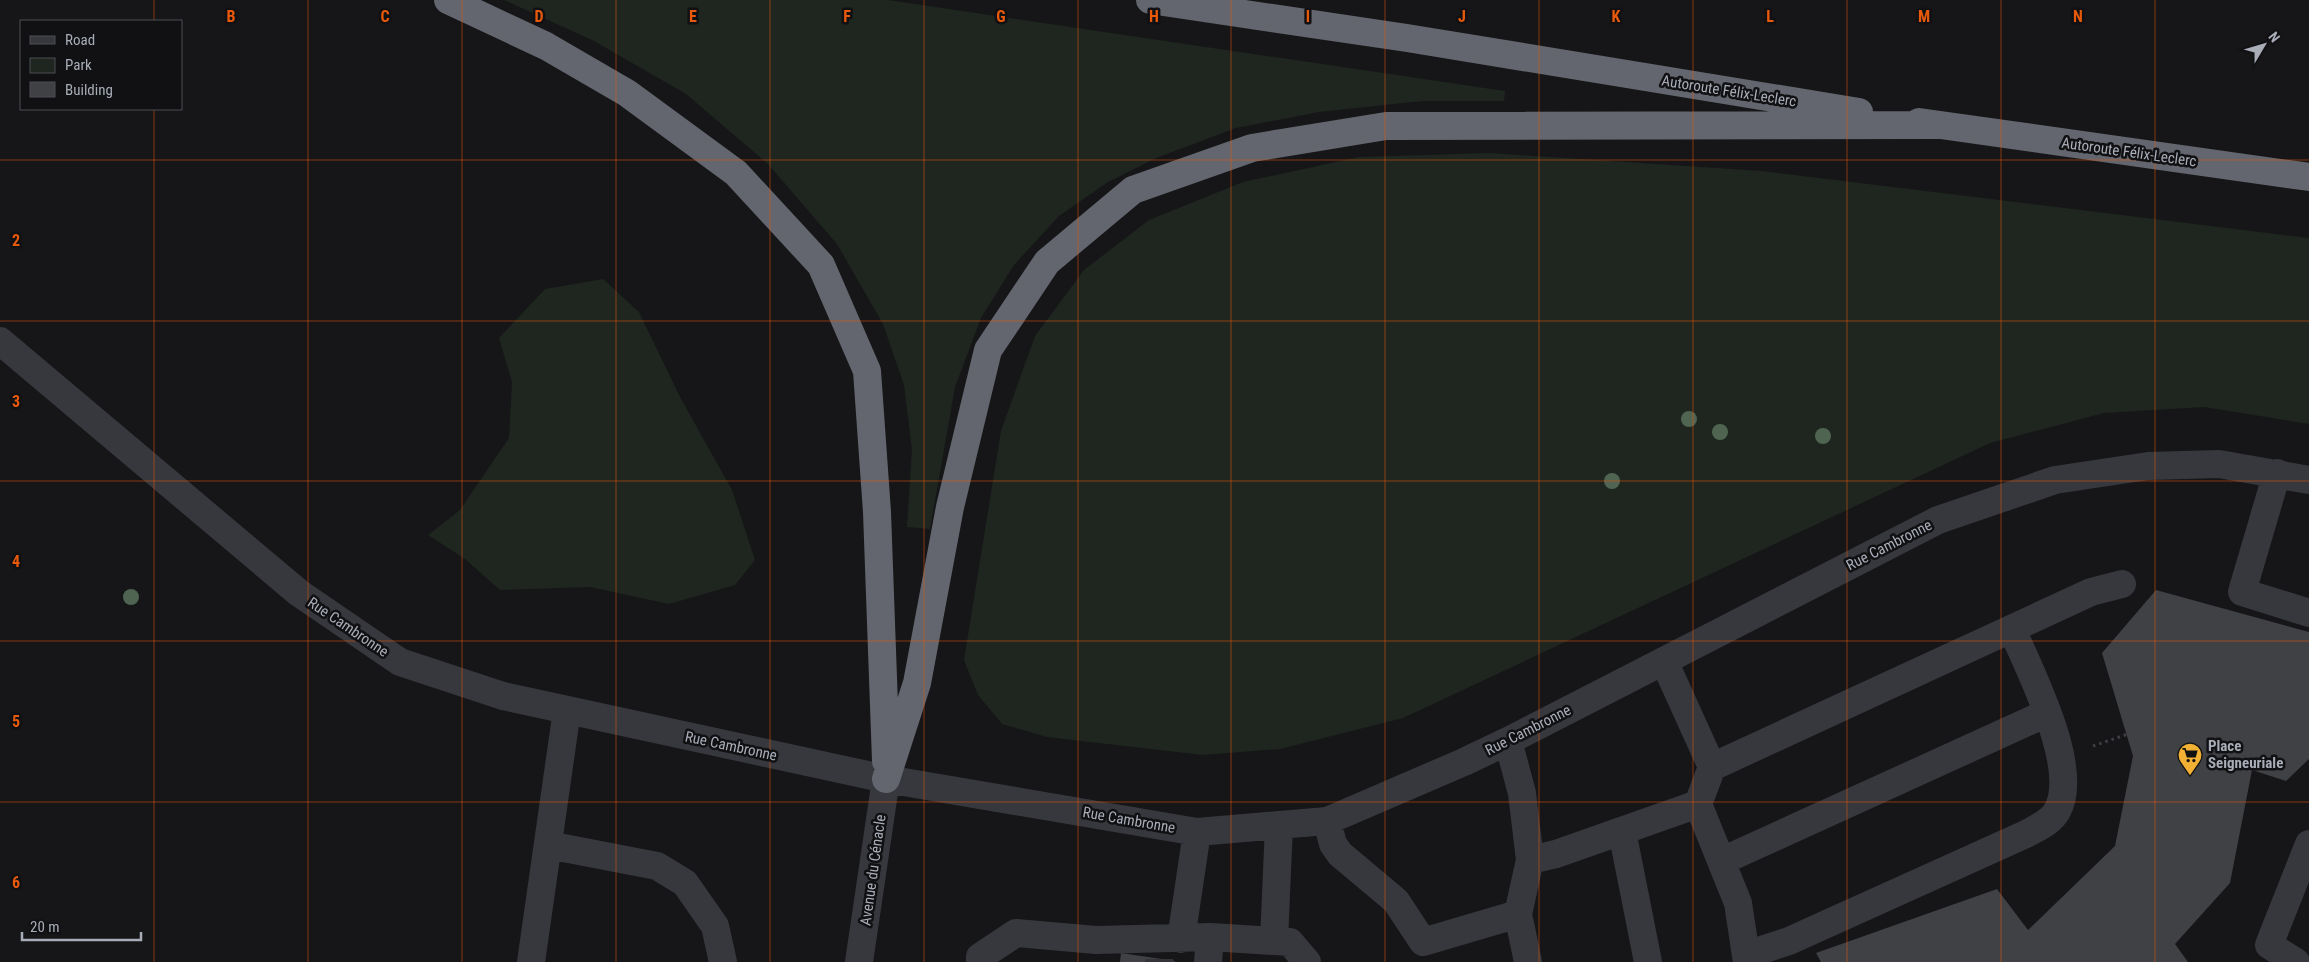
<svg xmlns="http://www.w3.org/2000/svg" width="2309" height="962" font-family="'Roboto Condensed',sans-serif">
<style>
.green{fill:#1e261f}
.building{fill:#404145}
.lines{fill:none;stroke-linecap:round;stroke-linejoin:round}
.minor-tunnel{stroke:#333438;stroke-width:28;stroke-dasharray:28 14;stroke-linecap:butt}
.path{stroke:#3d3f44;stroke-width:3;stroke-dasharray:2.5 4;stroke-linecap:butt}
.minor{stroke:#37383d;stroke-width:28}
.highway{stroke:#63666e;stroke-width:28}
.tree{fill:#506452}
.grid{fill:none;stroke:#e8590c;stroke-width:1;stroke-opacity:0.55}
.labels{text-anchor:middle;stroke-width:5;stroke-linejoin:round;paint-order:stroke}
.street-label{font-size:15px;fill:#a8adb8;stroke:#111113}
.poi-label{font-size:15px;font-weight:bold;fill:#a8adb8;stroke:#111113;text-anchor:start}
.grid-label{font-size:16px;text-anchor:middle;font-weight:bold;fill:#e8590c;stroke:#111113;stroke-width:5;stroke-linejoin:round;paint-order:stroke}
</style>
<rect width="100%" height="100%" fill="#161618"/>
<!-- green -->
<path class="green" d="M504 0H888L1505 91 1504 101H1422L1319 112 1236 128 1156 158 1108 182 1059 216 1014 265 981 318 955 387 930 529 907 527 912 450 904 385 883 324 837 244 768 164 686 94 594 41Z
M1490 153 1762 171 2309 238V424L2204 407 2104 413 1990 443 1403 718 1280 749 1203 755 1047 737 1002 724 978 695 964 660 1001 431 1035 336 1084 270 1149 220 1243 182 1359 157Z
M603 279 639 312 680 397 732 490 755 560 735 585 669 604 590 587 500 590 465 559 428 535 460 510 509 438 512 382 499 338 545 289Z"/>
<!-- building -->
<path class="building" d="M2156 590 2309 632V759L2286 781 2252 770 2230 883 2175 944 2188 962H1821L1816 953 1997 889 2028 930 2115 846 2133 756 2102 653Z
M1121 953 1175 961V962H1120Z"/>
<g class="lines">
<!-- minor-tunnel -->
<path class="minor-tunnel" d="M1159 962V959"/>
<!-- path -->
<path class="path" d="M2093 746 2128 734"/>
<!-- minor -->
<path class="minor" d="M0 341 299 593 400 662 503 696 886 779 1197 832 1327 821 1464 762 1508 741 1938 520 2055 480 2148 466 2219 464 2309 480
M2277 473 2242 592 2309 613
M1664 661 1712 767
M1508 741 1522 793 1530 860 1556 854 1698 804 1738 903 1747 962
M1698 804 1712 767 2091 592 2122 584
M1327 821 1333 844 1340 854 1396 901 1423 942 1518 914
M1622 831 1648 962
M548 845 657 866 685 883 715 926 723 962
M1722 861 2047 713
M1181 939 1197 832
M1274 941 1279 825
M1746 955 1789 941 2026 834C2037 828 2051 822 2057 811 2081 768 2030 672 2012 629
M531 962 567 710
M859 962 886 779
M980 962V957L1016 933 1096 940 1210 937 1290 942 1307 962
M1208 962 1210 937
M1528 962 1518 914 1530 860
M2296 962 2269 945 2309 844"/>
<!-- highway -->
<path class="highway" d="M448 0 546 46 627 93 736 173 821 265 867 371 877 512 886 761
M1150 0 1407 38 1859 112
M1919 122 2309 177
M886 779 917 683 950 507 988 350 1047 262 1133 190 1252 148 1386 126 1938 125"/>
</g>
<!-- trees -->
<g class="tree">
<circle cx="1689" cy="419" r="8"/>
<circle cx="1720" cy="432" r="8"/>
<circle cx="1823" cy="436" r="8"/>
<circle cx="1612" cy="481" r="8"/>
<circle cx="131" cy="597" r="8"/>
</g>
<!-- grid -->
<path class="grid" d="M154 0V21M308 0V962M462 0V962M616 0V962M770 0V962M924 0V962M1078 0V962M1231 0V962M1385 0V962M1539 0V962M1693 0V962M1847 0V962M2001 0V962M2155 0V962M154 109V962M0 160H2309M0 321H2309M0 481H2309M0 641H2309M0 802H2309"/>
<!-- icons -->
<defs>
<symbol id="supermarket-pin" viewBox="-11 -11 22 30"><path d="M0 17L-7.5 6A9.5 9.5 0 1 1 7.5 6Z" fill="#f2b134" stroke="#111113"/><path d="M-6-5.5h2.5l.6 2H6L4.5 2H-2.5L-4.4-4H-6ZM-1.5 3.2a1.3 1.3 0 1 0 .1 0ZM3 3.2a1.3 1.3 0 1 0 .1 0Z" fill="#111"/></symbol>
</defs>
<g fill-rule="evenodd">
<use href="#supermarket-pin" x="2176" y="741" width="28" height="38"/>
</g>
<g class="labels">
<!-- street labels -->
<g class="street-label">
<text transform="translate(1729 91) rotate(9)" y="5">Autoroute Félix-Leclerc</text>
<text transform="translate(2129 152) rotate(8)" y="5">Autoroute Félix-Leclerc</text>
<text transform="translate(1889 545) rotate(-27)" y="5">Rue Cambronne</text>
<text transform="translate(348 627) rotate(34)" y="5">Rue Cambronne</text>
<text transform="translate(1528 730) rotate(-27)" y="5">Rue Cambronne</text>
<text transform="translate(731 746) rotate(12)" y="5">Rue Cambronne</text>
<text transform="translate(1129 820) rotate(10)" y="5">Rue Cambronne</text>
<text transform="translate(873 870) rotate(-82)" y="5">Avenue du Cénacle</text>
</g>
<!-- poi labels -->
<g class="poi-label">
<text x="2208" y="751">Place<tspan x="2208" dy="17">Seigneuriale</tspan></text>
</g>
</g>
<g class="grid-label">
<text x="231" y="22">B</text>
<text x="385" y="22">C</text>
<text x="539" y="22">D</text>
<text x="693" y="22">E</text>
<text x="847" y="22">F</text>
<text x="1001" y="22">G</text>
<text x="1154" y="22">H</text>
<text x="1308" y="22">I</text>
<text x="1462" y="22">J</text>
<text x="1616" y="22">K</text>
<text x="1770" y="22">L</text>
<text x="1924" y="22">M</text>
<text x="2078" y="22">N</text>
<text x="16" y="246">2</text>
<text x="16" y="407">3</text>
<text x="16" y="567">4</text>
<text x="16" y="727">5</text>
<text x="16" y="888">6</text>
</g>
<!-- legend -->
<rect x="20" y="20" width="162" height="90" fill="#111113" stroke="#4d4f55"/>
<rect x="30" y="36" width="25" height="8" fill="#37383d" stroke="#4d4f55"/>
<text x="65" y="45" font-size="15" fill="#a8adb8">Road</text>
<rect x="30" y="58" width="25" height="15" fill="#1e261f" stroke="#4d4f55"/>
<text x="65" y="70" font-size="15" fill="#a8adb8">Park</text>
<rect x="30" y="82" width="25" height="15" fill="#404145" stroke="#4d4f55"/>
<text x="65" y="95" font-size="15" fill="#a8adb8">Building</text>
<!-- north arrow -->
<g transform="translate(2264 45) rotate(52)" stroke="#111113" stroke-width="4" paint-order="stroke">
<path d="M0-4L9 19L0 12L-9 19Z" fill="#a8adb8"/>
<text y="-8" font-size="14" font-weight="bold" text-anchor="middle" fill="#a8adb8">N</text>
</g>
<!-- scale -->
<path d="M22 932v8h119v-8" fill="none" stroke="#a8adb8" stroke-width="2.5"/>
<text x="30" y="932" font-size="15" fill="#a8adb8" stroke="#111113" stroke-width="4" paint-order="stroke">20 m</text>
</svg>
